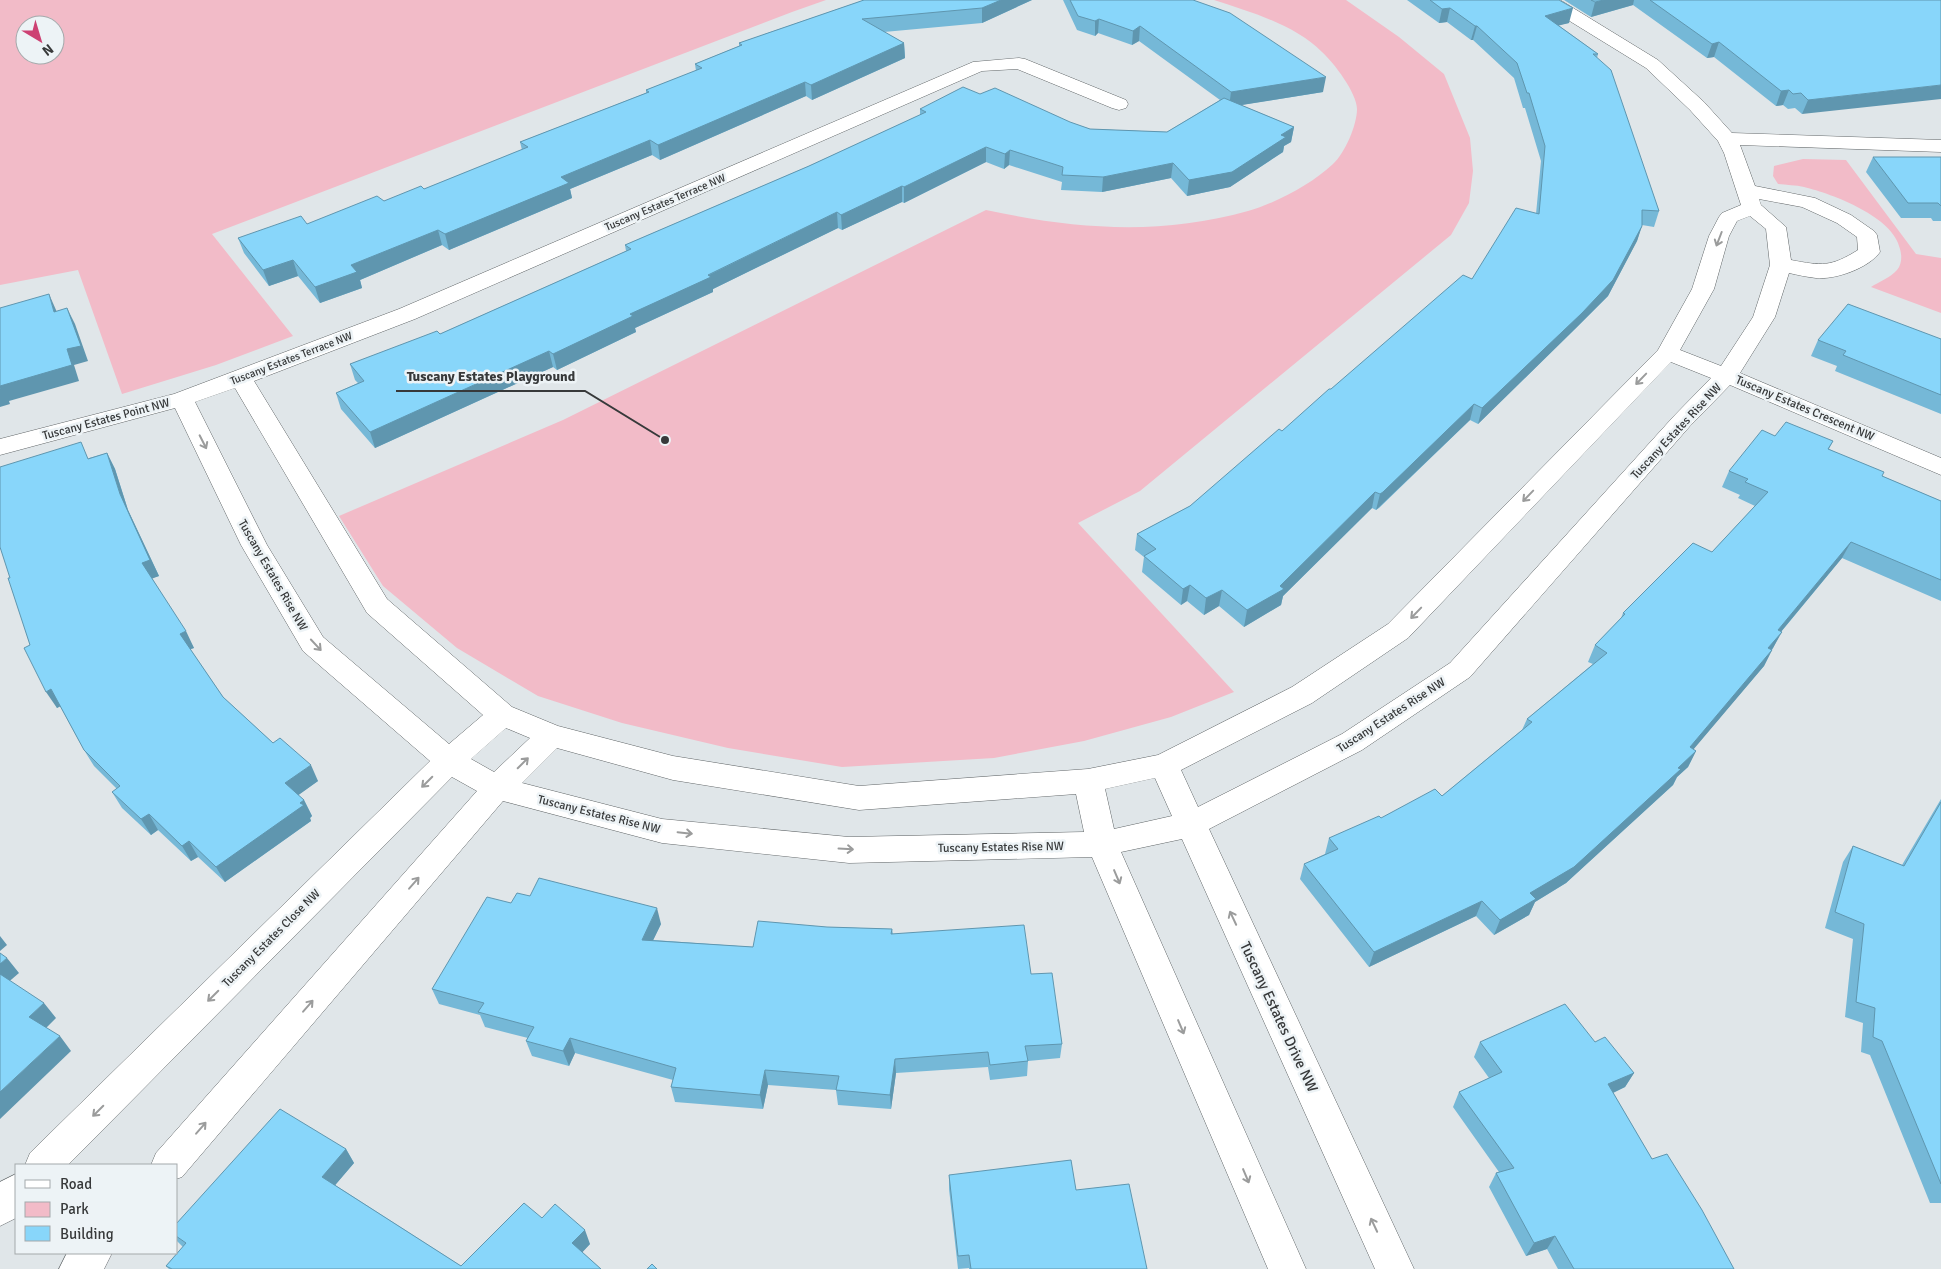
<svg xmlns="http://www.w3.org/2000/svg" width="1941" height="1269" font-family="Signika,sans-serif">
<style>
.green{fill:#f2bbc8;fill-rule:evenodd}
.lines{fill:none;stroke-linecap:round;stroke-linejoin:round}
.minor-casing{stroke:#616668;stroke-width:1}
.minor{fill:#fff;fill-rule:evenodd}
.wall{fill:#75b8d7}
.shaded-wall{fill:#5f96af}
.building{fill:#88d6fa;stroke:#5f96af}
.oneway{stroke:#9b9c9c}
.labels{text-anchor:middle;stroke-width:5;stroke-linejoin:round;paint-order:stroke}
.far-street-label{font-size:11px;fill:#37393a;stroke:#edf3f6}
.street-label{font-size:12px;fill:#37393a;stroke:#edf3f6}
.near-street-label{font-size:15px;fill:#37393a;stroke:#edf3f6}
.leader{fill:none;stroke:#37393a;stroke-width:2}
.callout-dot{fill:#37393a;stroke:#edf3f6;stroke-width:2}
.callout-label{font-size:14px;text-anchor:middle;font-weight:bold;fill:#37393a;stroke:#edf3f6;stroke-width:5;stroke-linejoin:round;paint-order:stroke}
</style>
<rect width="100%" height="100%" fill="#e0e6e9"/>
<!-- green -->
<path class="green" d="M0 0H826L792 12 212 234 293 336 216 365 122 394 78 270 0 285ZM25 25H55V55H25Z
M1214 0H1346L1399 37 1444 74 1470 138 1473 171 1469 203 1451 235 1140 491 1078 523 1234 692 1171 717 1084 741 994 758 842 767 728 748 622 723 538 696 457 648 383 586 339 516 563 420 986 210C1074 229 1159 236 1248 211 1276 203 1312 184 1333 164 1345 153 1357 125 1357 109 1357 93 1334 63 1322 52 1294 24 1250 12 1214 0Z
M1803 159 1846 160 1916 254 1941 258V313L1871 287C1879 282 1891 277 1897 270 1902 264 1902 256 1900 249 1894 217 1833 194 1804 187 1796 185 1786 185 1778 184L1773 176 1774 166Z"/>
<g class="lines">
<defs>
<path id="minor" d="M1540 0H1560L1658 60 1704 102 1732 133 1941 140V152L1740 145 1755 186 1815 198 1851 215 1874 231 1877 235 1880 252C1869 268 1835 280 1816 278 1807 277 1798 275 1789 273L1775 317 1740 373 1941 458V475L1730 385 1690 426 1470 677 1362 750 1209 829 1414 1269H1375L1182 839 1121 852 1306 1269H1268L1092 857 849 863 662 843 503 801 182 1177 176 1179V1165H151L156 1153 477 791 452 777 68 1165H25L30 1153 430 761 303 651 241 545 175 408 0 455V439L174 394 399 309 973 62 1019 58 1025 59 1126 100 1128 104 1126 108 1119 110 1112 108 1017 69 982 71 415 319 254 381 387 599 512 707 558 726 673 756 859 786 1088 769 1158 755 1292 687 1388 624 1658 350 1692 289 1709 236 1719 217 1722 213 1741 205 1724 153 1718 141 1690 110 1646 68 1542 4ZM1759 199 1802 207 1837 223 1857 237 1858 250C1831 267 1822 266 1791 260L1786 227 1761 205ZM1750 216 1766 229 1770 265 1753 317 1721 366 1680 350 1714 289 1729 236 1737 221ZM1671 362 1711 378 1674 416 1450 663 1342 734 1198 807 1181 770 1312 703 1408 638ZM235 388 367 613 483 715 449 744 323 637 267 545 195 402ZM506 728 530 738 494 772 471 759ZM557 748 673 780 859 810 1076 794 1084 832 849 837 662 819 522 783ZM1155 778 1172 816 1114 829 1105 789Z
M16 1174V1218L0 1226V1182Z
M67 1253H112L104 1269H59Z"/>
</defs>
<!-- minor casing -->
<use href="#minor" class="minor-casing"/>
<!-- minor -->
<use href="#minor" class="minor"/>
</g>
<!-- wall -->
<path class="wall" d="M864 0H1032L982 23 884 32 904 43 905 58 812 100 806 96 660 160 652 155 570 189 572 198 449 250 442 245 360 280 362 288 320 303 298 276 269 286 244 253 238 238 307 224 424 189 522 150 520 142 646 93V90L696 71 695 64 739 46V43Z
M1063 0H1193L1323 92 1241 105 1294 127 1291 142 1284 146 1283 152 1230 187 1187 196 1171 178 1102 192 1061 190 1062 182 1009 165 1004 169 986 162 904 203 902 202 842 230 838 228 713 289V292L635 328 636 332 557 370 553 367 375 448 341 409 336 393 358 383 355 380 350 364 440 334 626 251 625 245 809 166 920 115V109L980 94 1090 129 1167 132 1220 100 1139 41 1132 45 1098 33 1095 36 1077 30Z
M1407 0H1559L1569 23 1558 25 1598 54 1597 58 1659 211 1654 227 1642 225 1637 241 1608 296 1576 328 1478 424 1470 420 1379 508 1376 510 1372 508 1283 596 1281 605 1244 627 1219 606 1204 615 1187 601 1181 605 1142 572 1144 557 1135 550 1137 534 1190 506 1282 431 1331 389 1472 279 1536 214 1541 161 1525 108H1523L1514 78 1473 40H1471L1447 22 1439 23Z
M1564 0H1941L1802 114 1795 108 1788 109 1783 105 1776 106 1714 57 1707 58 1633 5 1591 17Z
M1873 157H1941V221H1933L1931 218H1901L1866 172Z
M1941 339V414L1835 371 1837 366 1811 356 1818 340Z
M1775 436 1833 441 1829 449 1882 476 1941 501V601L1842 558 1781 632 1764 666 1693 749 1696 751 1688 767 1677 777 1673 785 1566 883 1535 902 1529 915 1494 935 1476 916 1369 967 1300 879 1304 864 1325 854 1329 838 1442 796 1522 730 1527 719 1593 664 1588 662 1595 645 1621 618 1623 613 1712 552 1755 506 1738 498 1740 495 1722 487 1729 471Z
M107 453 115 469 128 510 159 576 152 578 194 648 190 649 223 697 273 743 318 781 298 795 304 800 312 816 310 818 311 821 225 882 198 857 191 861 158 830 151 835 122 808 112 792 117 789 94 766 84 750 60 706 57 708 30 645 10 578 89 458Z
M1941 799V1203H1930L1870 1055 1861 1052 1863 1023 1845 1017 1853 939 1825 928 1843 862 1853 846 1902 865Z
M530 896 661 924 653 940 753 947 827 927 892 929 893 934 1031 974 1062 1044 1060 1058 1028 1061 1027 1076 990 1080 988 1067 896 1073 891 1109 838 1105 836 1090 768 1085 763 1109 675 1102 671 1087 673 1080 575 1053 569 1066 532 1056 526 1041 528 1038 485 1027 480 1015 439 1004 432 989 511 903Z
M1480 1042H1595L1634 1073 1625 1087 1613 1093 1652 1159 1734 1269H1558L1547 1249 1526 1256 1489 1187 1496 1173 1499 1172 1453 1107 1459 1092 1489 1078 1474 1057Z
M346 1149 354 1163 335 1185 461 1266 542 1218 590 1244 582 1252 601 1269H169L166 1266 183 1247 176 1240V1224Z
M949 1175 1076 1190 1147 1269H969V1268L958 1269 949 1189Z"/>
<!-- shaded-wall -->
<path class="shaded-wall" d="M1001 0H1032L982 23V8Z
M1604 0H1634L1633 5 1591 17 1595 2Z
M1450 8 1447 22 1439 23 1442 9Z
M1573 8 1569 23 1541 30 1545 16Z
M1099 19 1098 33 1095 36V21Z
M1140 26 1139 41 1132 45 1133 31Z
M1475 26H1477L1473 40H1471Z
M1719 42 1714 57 1707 58 1712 44Z
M904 43 905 58 812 100 811 85Z
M1326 77 1323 92 1229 107 1231 92Z
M805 82 806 96 660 160 658 145Z
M1941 85V99L1802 114 1808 100Z
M1789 90 1783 105 1776 106 1781 91Z
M1294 127 1291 142 1284 146 1283 152 1230 187 1187 196 1189 180 1281 135Z
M650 140 652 155 570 189 572 198 449 250 445 234 561 177Z
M986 147V162L904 203V187Z
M1010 150 1009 165 1004 169 1005 154Z
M1173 163 1171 178 1102 192 1103 177Z
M902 186V202L842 230 841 215Z
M837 212 838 228 713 289V292L635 328 636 332 557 370 553 354 630 314Z
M1642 226 1637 241 1608 296 1576 328 1478 424 1482 408Z
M438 230 442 245 360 280 362 288 320 303 315 287 351 265Z
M293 260 298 276 269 286 263 270Z
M49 294 56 310 62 327 54 312Z
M67 308 75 324 88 361 74 365 79 381 9 401 10 404 0 407V386L67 349Z
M549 351 553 367 375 448 370 432Z
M1474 404 1470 420 1376 510 1380 494Z
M107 453 115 469 128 510 159 576 151 579 142 563Z
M1375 492 1372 508 1283 596 1281 605 1244 627 1247 610 1280 586Z
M1851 542 1842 558 1769 646 1778 630Z
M1190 585 1187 601 1181 605 1183 589Z
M1222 590 1219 606 1204 615 1206 598Z
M186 631 194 648 188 650 180 634Z
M1782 632 1773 648 1759 664 1768 648Z
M1772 650 1764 666 1682 763 1690 747Z
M51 689 61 706 57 708 46 692Z
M1696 751 1688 767 1677 777 1673 785 1566 883 1535 902 1529 915 1494 935 1500 920 1530 893 1678 768Z
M311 765 318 781 293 799 285 783Z
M304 800 312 816 310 818 311 821 225 882 216 867Z
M149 814 158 830 151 835 141 819Z
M189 841 198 857 191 861 182 846Z
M1482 901 1476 916 1369 967 1374 952Z
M657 908 661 924 646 955 642 940Z
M0 936 7 945 0 951Z
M7 958 19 973 5 985 0 979V964Z
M44 1003 56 1018 42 1032 29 1017Z
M60 1036 71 1051 0 1119V1092Z
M570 1038 575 1053 569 1066 563 1051Z
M895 1059 896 1073 891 1109 890 1095Z
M765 1070 768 1085 763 1109 760 1095Z
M1634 1073 1625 1087 1600 1099 1608 1084Z
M346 1149 354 1163 331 1190 322 1177Z
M585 1230 590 1244 578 1257 572 1243Z
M1555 1236 1547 1249 1526 1256 1534 1243Z"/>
<!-- building -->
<path class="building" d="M864 0H1001L982 8 862 19 904 43 811 85 805 82 658 145 650 140 561 177 569 183 445 234 438 230 351 265 357 272 315 287 293 260 263 270 238 238 301 216 307 224 377 196 384 201 421 186 424 189 528 147 520 142 649 92 646 90 702 68 695 64 742 45 739 43Z
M1070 0H1193L1230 13 1326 77 1231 92 1140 26 1133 31 1099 19 1095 21 1078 16Z
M1430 0H1559L1573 8 1545 16 1598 54H1593L1611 70 1659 211 1642 210V226L1613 280 1582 313 1482 408 1474 404 1383 492 1380 494 1375 492 1280 586 1284 589 1247 610 1222 590 1206 598 1190 585 1183 589 1144 556 1156 549 1137 534 1190 506 1279 429 1282 431 1329 389H1331L1463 275 1472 279 1516 208 1539 214 1545 146 1529 93H1527L1517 63 1477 26H1475L1450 8 1442 9Z
M1591 0H1604L1595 2Z
M1650 0H1941V85L1808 100 1801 93 1793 94 1789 90 1781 91 1719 42 1712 44Z
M963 87 980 94 995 88 1070 122 1090 129 1167 132 1224 98 1294 127 1281 135 1286 137 1232 172 1189 180 1173 163 1103 177 1062 175 1063 167 1010 150 1005 154 986 147 904 187 902 186 841 215 837 212 708 275 711 277 630 314 633 316 553 354 549 351 370 432 336 393 364 381 350 364 437 331 440 334 631 249 625 245 809 166 926 112 920 109Z
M1873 157H1941V206L1938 203H1908Z
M49 294 54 312 67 308 81 346 67 349 72 365 0 386 1 389H0V308Z
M1848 304 1941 339V395L1843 355 1846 351 1818 340Z
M1786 422 1833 441 1828 449 1884 472 1882 476 1941 501V580L1851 542 1778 630 1782 632 1768 648 1772 650 1690 747 1696 751 1678 768 1681 769 1574 867 1530 893 1536 899 1500 920 1482 901 1374 952 1304 864 1338 849 1329 838 1379 816 1381 818 1435 789 1442 796 1532 722 1527 719 1607 653 1595 645 1625 614 1623 613 1693 543 1712 552 1768 492 1745 482 1748 479 1729 471 1762 430 1775 436Z
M81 442 88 459 107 453 120 494 150 560 142 563 186 631 180 634 223 697 273 743 280 738 311 765 285 783 304 800 300 803 304 805 216 867 189 841 182 846 149 814 141 819 112 792 120 786 84 750 51 689 46 692 24 648 30 645 8 578H10L0 547V467Z
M1941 802V1184L1882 1041 1873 1037 1875 1008 1856 1002 1864 924 1835 912 1853 846 1904 866Z
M539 878 657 908 642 940 753 947 758 921 827 927 892 929 891 934 1024 925 1031 974 1052 973 1062 1044 1025 1046 1028 1061 990 1065 988 1052 895 1059 890 1095 836 1090 839 1076 765 1070 760 1095 671 1087 676 1068 570 1038 563 1051 526 1041 534 1027 478 1012 484 1003 432 989 487 897 511 903 517 893 530 896Z
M0 953 7 958 0 964Z
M0 974 44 1003 29 1017 60 1036 0 1092Z
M1565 1004 1595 1042 1605 1037 1634 1073 1608 1084 1652 1159 1667 1154 1702 1210 1734 1269H1574L1555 1236 1534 1243 1496 1173 1514 1168 1459 1092 1502 1072 1480 1042Z
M280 1109 346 1149 322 1177 461 1266 524 1203 542 1218 555 1204 585 1230 572 1243 601 1269H172L166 1266 186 1243 176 1236V1224Z
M1071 1160 1076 1190 1129 1184 1147 1269H971L969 1255 958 1256 949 1175Z
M652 1264 657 1269H647Z"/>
<!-- one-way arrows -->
<defs><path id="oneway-shaft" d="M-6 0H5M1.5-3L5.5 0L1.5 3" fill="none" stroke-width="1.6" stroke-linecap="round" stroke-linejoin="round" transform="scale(1.25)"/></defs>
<g class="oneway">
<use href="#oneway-shaft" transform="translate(1719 239) rotate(111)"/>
<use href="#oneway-shaft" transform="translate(1641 379) rotate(134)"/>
<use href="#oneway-shaft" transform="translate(203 442) rotate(63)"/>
<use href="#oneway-shaft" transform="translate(1528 496) rotate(134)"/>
<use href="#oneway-shaft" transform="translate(1416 613) rotate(134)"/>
<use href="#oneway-shaft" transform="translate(316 645) rotate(47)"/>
<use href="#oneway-shaft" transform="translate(523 763) rotate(-45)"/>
<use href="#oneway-shaft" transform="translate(427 782) rotate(135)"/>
<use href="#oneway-shaft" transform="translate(685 833) rotate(6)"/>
<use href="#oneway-shaft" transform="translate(846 849) rotate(3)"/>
<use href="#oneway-shaft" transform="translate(1117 877) rotate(67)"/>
<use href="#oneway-shaft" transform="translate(414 883) rotate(-49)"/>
<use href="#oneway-shaft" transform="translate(1233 918) rotate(-115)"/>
<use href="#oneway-shaft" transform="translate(213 996) rotate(135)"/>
<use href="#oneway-shaft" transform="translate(308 1006) rotate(-49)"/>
<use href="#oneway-shaft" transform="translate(1181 1027) rotate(67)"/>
<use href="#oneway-shaft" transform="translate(98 1111) rotate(135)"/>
<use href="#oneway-shaft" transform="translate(201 1128) rotate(-49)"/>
<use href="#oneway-shaft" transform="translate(1246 1176) rotate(67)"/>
<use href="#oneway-shaft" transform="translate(1374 1225) rotate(-115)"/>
</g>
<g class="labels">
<!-- far-street labels -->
<g class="far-street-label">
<text transform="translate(665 202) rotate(-23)" y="4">Tuscany Estates Terrace NW</text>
<text transform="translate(291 358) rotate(-21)" y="4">Tuscany Estates Terrace NW</text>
</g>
<!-- street labels -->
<g class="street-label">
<text transform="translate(1805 408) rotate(23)" y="4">Tuscany Estates Crescent NW</text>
<text transform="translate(106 419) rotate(-15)" y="4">Tuscany Estates Point NW</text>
<text transform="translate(1676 431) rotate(-47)" y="4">Tuscany Estates Rise NW</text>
<text transform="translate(273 575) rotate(60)" y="4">Tuscany Estates Rise NW</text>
<text transform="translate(1391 715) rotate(-33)" y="4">Tuscany Estates Rise NW</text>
<text transform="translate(599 814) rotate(14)" y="4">Tuscany Estates Rise NW</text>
<text transform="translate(1001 847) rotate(-1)" y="4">Tuscany Estates Rise NW</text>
<text transform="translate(271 938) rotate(-45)" y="4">Tuscany Estates Close NW</text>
</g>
<!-- near-street labels -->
<g class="near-street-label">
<text transform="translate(1279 1017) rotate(65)" y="5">Tuscany Estates Drive NW</text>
</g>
</g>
<!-- callouts -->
<path class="leader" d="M665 440L585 391H396"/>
<circle class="callout-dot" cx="665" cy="440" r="5"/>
<g class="callout-label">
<text x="491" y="381">Tuscany Estates Playground</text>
</g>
<!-- legend -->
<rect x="15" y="1164" width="162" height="90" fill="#edf3f6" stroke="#a4a9ab"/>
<rect x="25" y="1180" width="25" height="8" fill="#ffffff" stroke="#a4a9ab"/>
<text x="60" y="1189" font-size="15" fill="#37393a">Road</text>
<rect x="25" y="1202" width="25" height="15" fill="#f2bbc8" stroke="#a4a9ab"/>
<text x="60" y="1214" font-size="15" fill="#37393a">Park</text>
<rect x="25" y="1226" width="25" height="15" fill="#88d6fa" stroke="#a4a9ab"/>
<text x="60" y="1239" font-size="15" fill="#37393a">Building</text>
<!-- north arrow -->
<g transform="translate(40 40) rotate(142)"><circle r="24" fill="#edf3f6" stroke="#a4a9ab"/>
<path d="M0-4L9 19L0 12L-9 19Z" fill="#cd4173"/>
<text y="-8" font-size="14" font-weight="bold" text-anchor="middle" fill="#37393a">N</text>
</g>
</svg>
